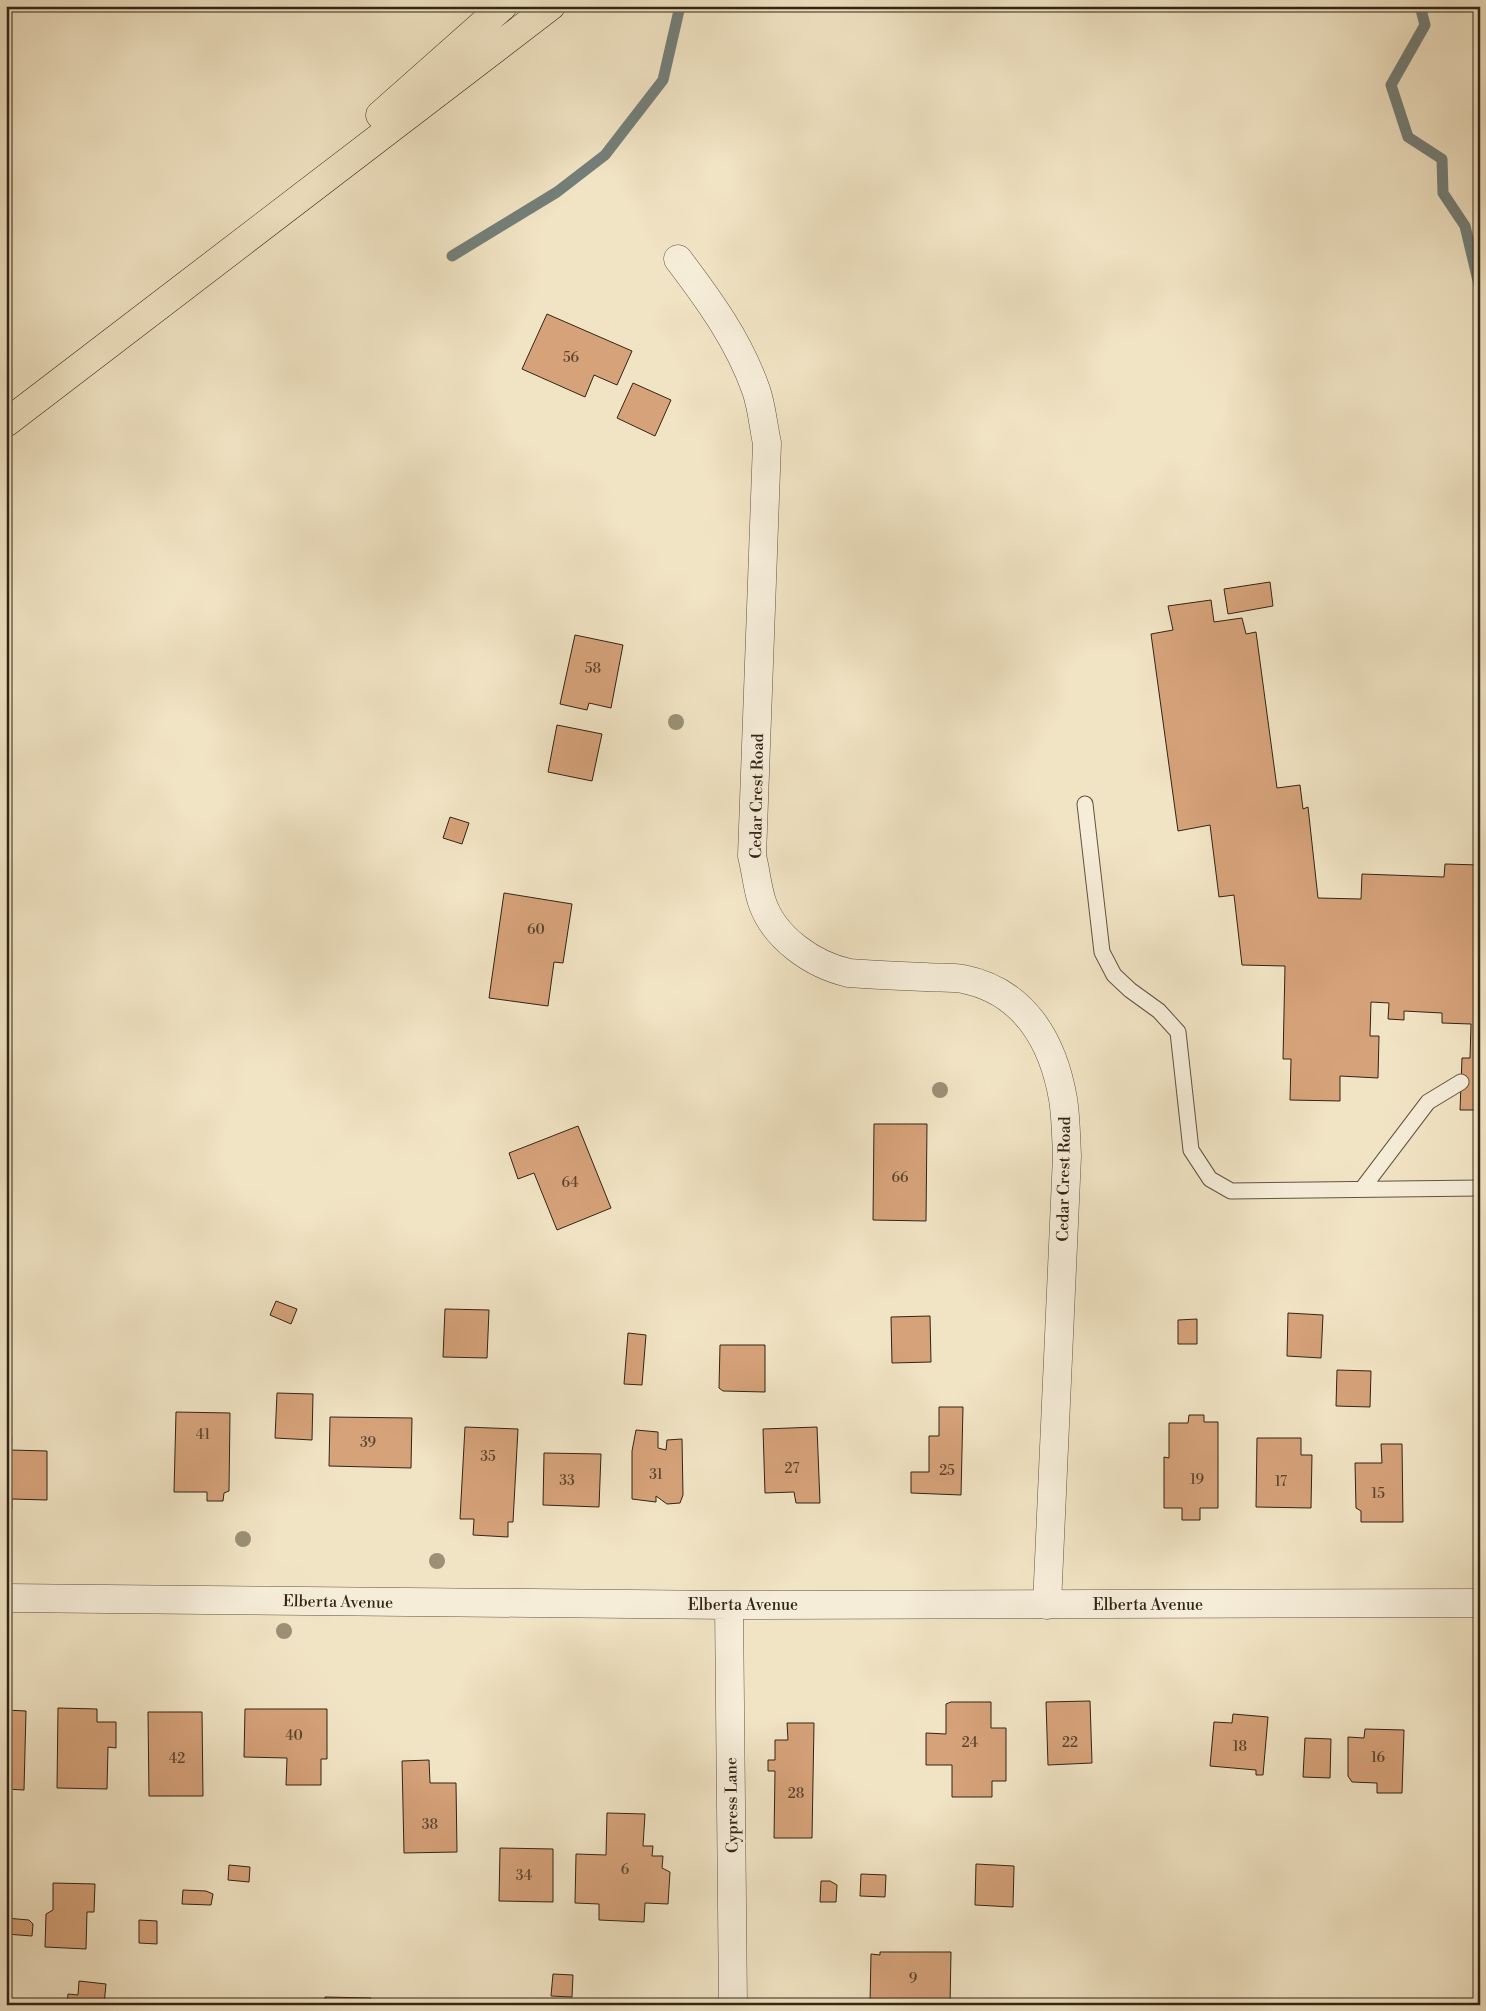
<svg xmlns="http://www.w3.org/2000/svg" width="1486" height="2011" font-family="'Libre Bodoni',serif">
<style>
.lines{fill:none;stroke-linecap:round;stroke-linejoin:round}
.stream{stroke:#737f79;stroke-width:11}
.building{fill:#d6a27a;stroke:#322415}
.service-casing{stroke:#625441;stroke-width:17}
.minor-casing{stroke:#625441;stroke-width:29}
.motorway-casing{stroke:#322415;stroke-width:29}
.service{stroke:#f6edd9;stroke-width:15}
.minor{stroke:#f6edd9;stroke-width:28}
.motorway{stroke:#f1e4c4;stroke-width:28}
.tree{fill:#9b9075}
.labels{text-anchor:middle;stroke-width:5;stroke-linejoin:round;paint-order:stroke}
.number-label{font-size:14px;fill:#5b442e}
.street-label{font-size:16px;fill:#322415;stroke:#f6edd9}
</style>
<rect width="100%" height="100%" fill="#f1e4c4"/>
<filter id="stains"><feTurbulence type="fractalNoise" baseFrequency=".004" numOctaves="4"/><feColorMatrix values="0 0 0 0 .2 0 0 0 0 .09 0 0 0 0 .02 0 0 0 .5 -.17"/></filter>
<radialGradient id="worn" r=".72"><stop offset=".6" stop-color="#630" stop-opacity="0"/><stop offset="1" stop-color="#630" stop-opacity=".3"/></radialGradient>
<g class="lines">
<!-- stream -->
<path class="stream" d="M1420 6 1425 25 1391 85 1408 137 1442 159 1443 193 1465 226 1480 289
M452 256 557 192 605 155 663 80 680 6"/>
</g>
<!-- building -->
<path class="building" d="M547 314 632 351 617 385 594 375 585 397 522 369Z
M633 383 671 400 655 436 617 418Z
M1270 582 1273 606 1228 614 1224 589Z
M1211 600 1214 622 1242 618 1246 634 1256 632 1277 788 1300 785 1303 809 1308 807 1318 898 1361 899 1362 874 1444 877 1445 864 1480 865V1110H1460L1462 1058H1470L1471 1024 1442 1023V1013L1404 1011V1020L1388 1019 1389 1003 1371 1002 1370 1036H1379L1378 1078 1340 1076V1101L1290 1100 1291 1059H1283L1285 966 1242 965 1234 895 1219 897 1210 825 1178 831 1151 634 1173 630 1168 606Z
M575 635 623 645 611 708 589 703 587 710 560 704Z
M557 725 602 734 592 781 548 772Z
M450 817 469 823 462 844 443 838Z
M504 893 572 904 563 963 554 962 548 1006 489 998Z
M874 1124H927L926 1221 873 1220Z
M578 1126 611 1208 557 1230 534 1173 518 1179 509 1153Z
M276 1301 297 1309 291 1324 270 1315Z
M445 1309 489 1310 487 1358 443 1357Z
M1288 1313 1323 1315 1321 1358 1287 1356Z
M930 1316 931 1362 892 1363 891 1317Z
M1197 1319V1344H1178V1320Z
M628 1333 646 1335 642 1385 624 1384Z
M720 1345H765V1392L723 1391 719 1388Z
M1337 1370 1371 1371 1370 1407 1336 1406Z
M277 1393 313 1394 312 1440 275 1438Z
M939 1407H963L961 1495 911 1493V1472H929V1436H939Z
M176 1412 230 1413 229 1491 224 1493 223 1501H207V1492H174Z
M1189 1415H1204V1422H1218V1508H1200V1520H1182V1508H1164V1457L1169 1458V1423H1188Z
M330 1417 412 1418 411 1468 329 1466Z
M465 1427 518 1429 513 1522H508V1537L473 1535 474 1519H460Z
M817 1427 820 1503H796L794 1492 765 1493 763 1429Z
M636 1430 658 1432V1448L666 1450 667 1440 682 1439 683 1495 680 1503 667 1504 656 1496V1502L632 1499V1451Z
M6 1437H12L11 1450 47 1451V1500L12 1499V1509H6Z
M1257 1438H1301V1455H1312L1311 1508 1256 1507Z
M1381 1444H1402L1403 1522H1361V1511L1356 1508 1355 1463H1382Z
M544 1453 601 1454 599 1507 543 1505Z
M1090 1701 1092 1763 1048 1765 1046 1702Z
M951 1702H991V1728H1006V1781H992V1797H952V1765H926V1733L946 1734V1704Z
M58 1708 97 1709V1722H116V1748L108 1747 107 1789 57 1788Z
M245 1709H327V1759H321V1785H286L287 1758 244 1757Z
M6 1710 26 1711 24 1790 6 1789Z
M148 1712H202L203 1796H149Z
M1233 1714 1268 1717 1263 1775H1256V1770L1210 1766 1214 1722 1232 1723Z
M787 1723H814L812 1838H774L775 1771H768V1760H775V1740H788Z
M1365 1729 1404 1730 1402 1793H1377V1783L1352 1782 1348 1776V1737L1364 1738Z
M1305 1738 1331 1739 1330 1778 1303 1777Z
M429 1760 430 1783H456L457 1852 404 1853 402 1761Z
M607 1813 645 1814 643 1846H653L652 1856H663L662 1868 670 1872 668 1904 645 1903 644 1922 599 1920V1904L575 1903 576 1854 606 1855Z
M500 1848 553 1849V1902L499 1901Z
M976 1864 1014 1866 1013 1907 975 1905Z
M229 1865 250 1867 249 1882 228 1880Z
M861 1874 886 1875 885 1897 860 1896Z
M821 1881H830L837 1885 836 1902H820Z
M53 1883 95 1884 94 1912H87L86 1949 45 1947 46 1914 53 1910Z
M183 1890 206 1891 213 1894 211 1905 182 1904Z
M6 1918 29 1920 33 1924 32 1936 6 1934Z
M139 1920 157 1921V1944L139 1943Z
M880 1952H951L950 2005 870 2004 871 1954 880 1955Z
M553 1974 573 1975 572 1997 551 1996Z
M79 1981 106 1984 104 2005H67L68 1994 78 1995Z
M325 1997 371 1998V2005H325Z"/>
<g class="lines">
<defs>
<path id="service" d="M1085 804 1102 952 1114 975 1130 990 1159 1011 1178 1032 1191 1150 1210 1179 1231 1191 1480 1188
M1362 1189 1428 1102 1461 1082"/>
<path id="minor" d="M678 259C709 300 739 341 756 390 762 407 763 425 767 443L752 856C756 871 757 887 762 902 774 938 813 965 849 973 874 975 899 976 925 977 937 978 951 977 963 979 1024 991 1053 1041 1063 1099 1066 1117 1066 1137 1067 1156L1047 1605
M6 1598 729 1605 1480 1603
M729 1605 733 2005"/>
<path id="motorway" d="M380 115 503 6
M6 423 551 6"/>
</defs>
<!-- service casing -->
<use href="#service" class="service-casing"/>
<!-- minor casing -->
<use href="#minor" class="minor-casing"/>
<!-- motorway casing -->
<use href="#motorway" class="motorway-casing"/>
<!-- service -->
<use href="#service" class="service"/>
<!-- minor -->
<use href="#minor" class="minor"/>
<!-- motorway -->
<use href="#motorway" class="motorway"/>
</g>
<!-- trees -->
<g class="tree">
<circle cx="676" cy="722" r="8"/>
<circle cx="940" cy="1090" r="8"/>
<circle cx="243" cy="1539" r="8"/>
<circle cx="437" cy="1561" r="8"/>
<circle cx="284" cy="1631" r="8"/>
</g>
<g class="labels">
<!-- number labels -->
<g class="number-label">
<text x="571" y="362">56</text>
<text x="593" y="673">58</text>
<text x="536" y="934">60</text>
<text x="900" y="1182">66</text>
<text x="570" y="1187">64</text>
<text x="203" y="1439">41</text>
<text x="368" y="1447">39</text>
<text x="488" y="1461">35</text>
<text x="792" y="1473">27</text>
<text x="947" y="1475">25</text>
<text x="656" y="1479">31</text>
<text x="1197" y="1484">19</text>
<text x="567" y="1485">33</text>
<text x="1281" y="1486">17</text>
<text x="1378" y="1498">15</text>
<text x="294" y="1740">40</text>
<text x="970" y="1747">24</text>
<text x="1070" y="1747">22</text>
<text x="1240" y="1751">18</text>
<text x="1378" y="1762">16</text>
<text x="177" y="1763">42</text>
<text x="796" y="1798">28</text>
<text x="430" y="1829">38</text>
<text x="625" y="1874">6</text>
<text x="524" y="1880">34</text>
<text x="913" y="1983">9</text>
</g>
<!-- street labels -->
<g class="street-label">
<text transform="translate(756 796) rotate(-89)" y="6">Cedar Crest Road</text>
<text transform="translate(1063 1179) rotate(-89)" y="6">Cedar Crest Road</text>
<text transform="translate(338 1601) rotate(1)" y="6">Elberta Avenue</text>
<text x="743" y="1610">Elberta Avenue</text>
<text x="1148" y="1610">Elberta Avenue</text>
<text transform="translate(731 1805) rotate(-91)" y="6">Cypress Lane</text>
</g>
</g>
<!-- margin -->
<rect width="1486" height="2011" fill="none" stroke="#f1e4c4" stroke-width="25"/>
<rect x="8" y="8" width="1471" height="1996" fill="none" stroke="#322415" stroke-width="2.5"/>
<rect x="12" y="12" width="1461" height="1986" fill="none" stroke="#322415"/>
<rect width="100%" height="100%" filter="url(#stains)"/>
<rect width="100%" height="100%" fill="url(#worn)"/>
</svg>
